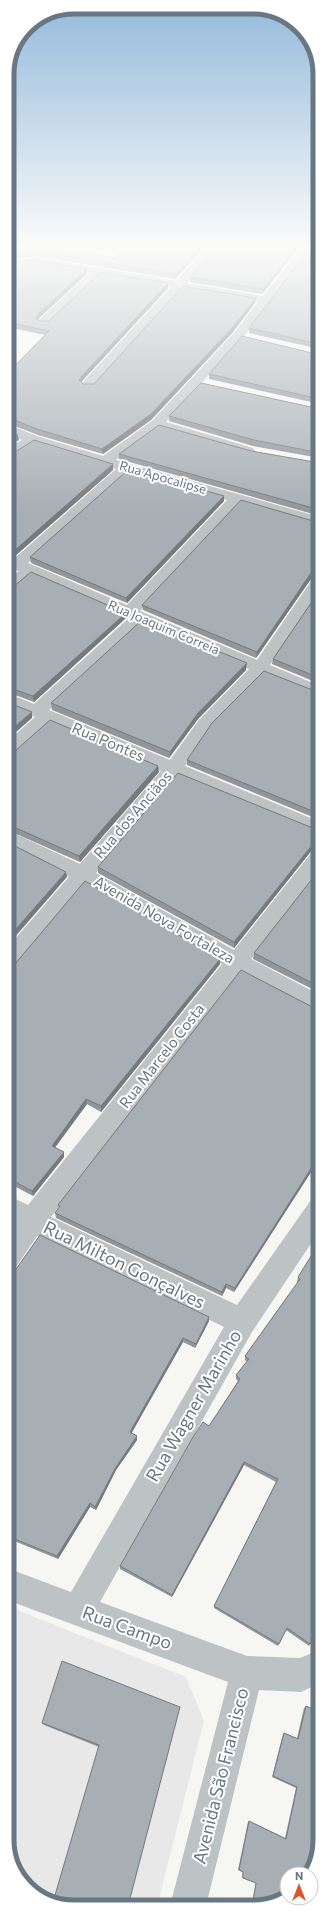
<svg xmlns="http://www.w3.org/2000/svg" width="327" height="1914" font-family="Commissioner,sans-serif">
<style>
.built{fill:#e7e8e7}
.lines{fill:none;stroke-linecap:round;stroke-linejoin:round}
.minor{fill:#bdc2c5;fill-rule:evenodd}
.wall{fill:#90969b}
.shaded-wall{fill:#757a7e}
.building{fill:#a7afb4;stroke:#757a7e}
.labels{text-anchor:middle;stroke-width:4;stroke-linejoin:round;paint-order:stroke}
.far-street-label{font-size:13px;fill:#677783;stroke:#fff}
.street-label{font-size:15px;fill:#677783;stroke:#fff}
.near-street-label{font-size:18px;fill:#677783;stroke:#fff}
.rim{fill:none;stroke:#677783;stroke-width:5}
</style>
<rect width="100%" height="100%" fill="#f6f6f3"/>
<!-- built -->
<path class="built" d="M7 1606 186 1677 204 1721 157 1906 57 1905 23 1884 7 1845Z"/>
<g class="lines">
<!-- minor -->
<path class="minor" d="M209 245H220L187 283 263 296 303 245H314L242 339 166 422 253 448 255 451 253 454 248 455 159 429 116 460 320 517V527L240 504 140 611 257 660 314 577 320 575V592L270 665 320 686V699L263 675 211 728 185 766 320 822V837L177 777 96 873 234 950 313 851 320 849V871L251 959 320 995V1015L240 974 51 1217 237 1305 311 1200 320 1196V1230L252 1332 100 1602 247 1656 300 1658 320 1650V1683L301 1692 259 1690 206 1906H170L228 1682 7 1600V1568L71 1592 224 1327 37 1236 16 1267 7 1271V1235L14 1225 7 1221V1195L28 1205 222 964 85 885 15 969 7 972V948L69 877 7 846V830L80 864 161 771 50 724 14 757 7 759V742L35 717 7 706V693L34 704 129 618 31 576 13 592 7 594V581L19 571 7 566V555L15 558 116 469 34 444 12 458 7 459V449L22 440 7 433V424L37 436 103 456 152 421 234 333 258 302 182 289 93 388H83L81 385 83 382 171 287 101 275 48 325H40L38 322 40 319 90 273C77 270 30 259 20 265 15 267 13 272 7 273V264L13 259 36 257 176 281ZM129 472 227 500 127 605 28 563ZM142 624 249 669 199 720 170 760 49 710Z"/>
</g>
<!-- wall -->
<path class="wall" d="M7 245 115 258 207 245 175 279 36 256 13 258 7 263Z
M218 245H301L262 294 190 282V277Z
M320 245V349L249 333V328Z
M7 269H87V274L39 318 38 320 40 321H49L168 283V288L82 381 81 382 83 384H94L255 303 233 332 151 420 103 454 38 435 7 423V374L45 335 7 327Z
M320 355V404L209 379V374Z
M320 409V458L253 446 169 421V416Z
M251 451 320 463V516L119 459V454Z
M7 454 113 470 15 556 7 554Z
M224 501 127 603 31 563 30 557Z
M313 576 256 658 143 610 142 605Z
M7 589 126 613V618L34 702 7 692Z
M320 590V684L272 664 273 659Z
M246 670 198 719 169 758 52 710 51 703Z
M320 693V820L187 765V760Z
M7 754 159 772 80 862 7 830Z
M312 850 234 948 98 873V867Z
M320 869V993L253 959 254 953Z
M220 959V964L101 1112 87 1104 55 1148 64 1157 33 1196 16 1187 12 1196 7 1194V968Z
M320 1011V1178L311 1172 234 1292 226 1288 222 1296 56 1218 55 1213 59 1208 58 1205Z
M320 1242V1625L309 1646 286 1630 278 1646 214 1608V1606L276 1482 244 1465 172 1597 120 1569V1566L238 1381 236 1379V1375L247 1362 245 1360V1356L298 1282H297L298 1277Z
M7 1282 209 1321 195 1348 183 1342 131 1433 137 1436V1440L116 1470 96 1510 90 1507 58 1559 7 1538Z
M306 1706 320 1844 258 1907H251L256 1883 242 1878 243 1872 238 1870 248 1822 249 1821 285 1838 296 1788 272 1777 283 1734 284 1733 297 1738 304 1708Z
M180 1707 128 1906 57 1905 99 1747 44 1725 42 1723Z"/>
<!-- shaded-wall -->
<path class="shaded-wall" d="M203 245H207L175 279V274Z
M298 245H301L262 294 263 289Z
M36 251V256L13 258 7 263V257L12 253Z
M87 269V274L39 318 37 323 36 318 39 313Z
M168 283V288L82 381 80 386 79 380 82 376Z
M256 298 255 303 233 332 151 420 103 454 102 449Z
M18 435 19 440 7 447V441Z
M113 464V470L15 556 14 551Z
M224 496V501L127 603 126 598Z
M16 566V571L7 580V573Z
M320 569V574L313 576 256 658 257 652 313 570Z
M126 613V618L34 702 33 696Z
M247 663 246 670 198 719 169 758 170 752 198 713Z
M32 712V718L7 740V733Z
M158 766 159 772 80 862 79 856Z
M320 843V848L312 850 234 948V942L313 844Z
M66 872 67 877 7 946V939Z
M220 959V964L101 1112V1106Z
M86 1099 87 1104 52 1151V1146Z
M64 1152V1157L33 1196 32 1191Z
M312 1167 311 1172 234 1292 235 1288Z
M15 1182 16 1187 12 1196 11 1191Z
M226 1284V1288L222 1296V1292Z
M209 1317V1321L195 1348 196 1344Z
M183 1338V1342L130 1436V1432Z
M137 1436V1440L116 1470 96 1510 95 1507 116 1467Z
M244 1462V1465L172 1597V1595Z
M90 1503V1507L58 1559 57 1556Z"/>
<!-- building -->
<path class="building" d="M7 245H55L115 258 134 245H203L175 274 36 251 12 253 7 257Z
M218 245H298L263 289 190 277Z
M312 245H320V344L249 328Z
M33 260 87 269 39 313 36 318 40 321H49L101 272 168 283 82 376 79 380 83 384H94L183 286 256 298 233 327 151 414 102 449 37 429 7 417V374L49 331 7 322V269L11 268 20 261Z
M242 336 320 355V399L209 374Z
M201 383 320 409V453L254 440 169 416Z
M159 425 251 451 320 463V510L119 454Z
M7 430 18 435 7 441Z
M34 440 113 464 14 551 7 549V454H12Z
M129 469 224 496 126 598 30 557Z
M241 500 320 523V569L313 570 257 652 142 605Z
M7 561 16 566 7 573Z
M31 572 126 613 33 696 7 687V589L13 587Z
M320 590V678L273 659Z
M142 620 247 663 198 713 170 752 51 703Z
M264 671 320 693V814L187 760 212 723Z
M7 702 32 712 7 733Z
M50 720 158 766 79 856 7 824V754L14 752Z
M178 773 320 831V843L313 844 234 942 98 867Z
M7 842 66 872 7 939Z
M320 869V987L254 953Z
M85 881 220 959 101 1106 86 1099 52 1146 64 1152 32 1191 15 1182 11 1191 7 1190V968L15 964Z
M241 970 320 1011V1172L312 1167 235 1288 226 1284 222 1292 55 1213 60 1206 58 1205Z
M40 1235 209 1317 196 1344 183 1338 130 1432 137 1436 116 1467 95 1507 90 1503 57 1556 7 1536V1282Z
M320 1242V1625L310 1644 287 1628 279 1644 214 1606 278 1479 244 1462 172 1595 120 1566 193 1437 203 1422 209 1426 240 1379 236 1375 249 1359 245 1356 300 1279 298 1277Z
M62 1661 180 1707 128 1906 57 1905 53 1902 99 1745 42 1723Z
M306 1706 320 1712V1844L307 1874H287V1893L258 1907H252L256 1883 243 1878V1872L239 1870 249 1821 286 1839 297 1787 273 1776 284 1733 298 1739Z"/>
<!-- sky -->
<linearGradient id="sky" x2="0" y2="1"><stop stop-color="#94badb"/><stop offset="0.48" stop-color="#fbfbfa"/><stop offset="1" stop-color="#fbfbfa" stop-opacity="0"/></linearGradient>
<rect width="327" height="513" fill="url(#sky)"/>
<g class="labels">
<!-- far-street labels -->
<g class="far-street-label">
<text transform="translate(163 477) rotate(16)" y="5">Rua Apocalipse</text>
<text transform="translate(164 627) rotate(23)" y="5">Rua Joaquim Correia</text>
</g>
<!-- street labels -->
<g class="street-label">
<text transform="translate(108 742) rotate(23)" y="5">Rua Pontes</text>
<text transform="translate(133 815) rotate(-49)" y="5">Rua dos Anciãos</text>
<text transform="translate(164 920) rotate(30)" y="5">Avenida Nova Fortaleza</text>
<text transform="translate(162 1056) rotate(-52)" y="5">Rua Marcelo Costa</text>
</g>
<!-- near-street labels -->
<g class="near-street-label">
<text transform="translate(124 1265) rotate(26)" y="6">Rua Milton Gonçalves</text>
<text transform="translate(194 1406) rotate(-60)" y="6">Rua Wagner Marinho</text>
<text transform="translate(127 1628) rotate(20)" y="6">Rua Campo</text>
<text transform="translate(221 1776) rotate(-76)" y="6">Avenida São Francisco</text>
</g>
</g>
<!-- crop -->
<path d="M0 0H327V1914H0ZM74 14H253A60 60 0 0 1 313 74V1840A60 60 0 0 1 253 1900H74A60 60 0 0 1 14 1840V74A60 60 0 0 1 74 14Z" fill="#fff" fill-rule="evenodd"/>
<path class="rim" d="M74 14H253A60 60 0 0 1 313 74V1840A60 60 0 0 1 253 1900H74A60 60 0 0 1 14 1840V74A60 60 0 0 1 74 14Z"/>
<!-- north arrow -->
<g transform="translate(299 1886)"><circle r="19" fill="#ffffff" stroke="#c2c9cd"/>
<path d="M0-3L7 15L0 10L-7 15Z" fill="#dc542e"/>
<text y="-6" font-size="11" font-weight="bold" text-anchor="middle" fill="#677783">N</text>
</g>
</svg>
